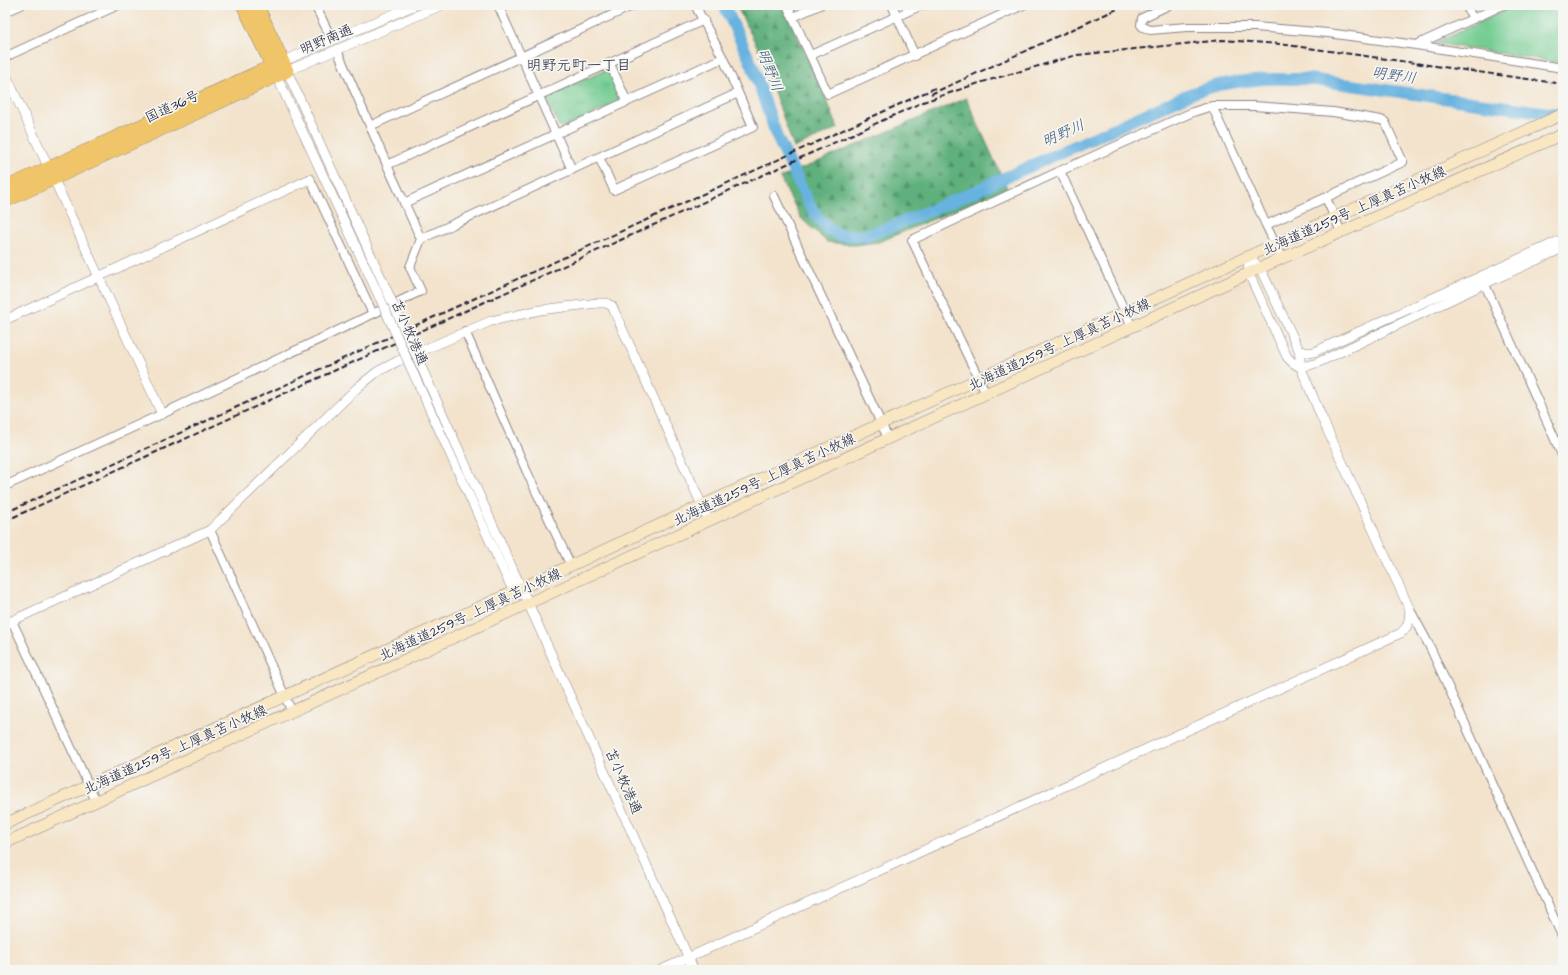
<svg xmlns="http://www.w3.org/2000/svg" width="1568" height="975" font-family="'Architects Daughter','Klee One',sans-serif">
<style>
.grass{fill:#74cc92;stroke:#4b7766}
.forest{fill:url(#forest-firs);stroke:#40695c}
.park{fill:url(#park-tufts);stroke:#4b7766}
.lines{fill:none;stroke-linecap:round;stroke-linejoin:round}
.river{stroke:#68b2e0;stroke-width:12}
.minor-casing{stroke:#8a8284;stroke-width:10}
.tertiary-casing{stroke:#8a8284;stroke-width:10}
.secondary-casing{stroke:#8a8284;stroke-width:12}
.trunk-casing{stroke:#8a8284;stroke-width:14}
.minor{stroke:#fff;stroke-width:8}
.tertiary{stroke:#fff;stroke-width:9}
.secondary{stroke:#f9e7c3;stroke-width:11}
.trunk{stroke:#f0c469;stroke-width:13}
.rail{stroke:#22223b;stroke-width:2;stroke-dasharray:6 3;stroke-linecap:butt}
.tertiary-bridge-casing{stroke:#8a8284;stroke-width:10;stroke-linecap:butt}
.tertiary-bridge{stroke:#fff;stroke-width:9}
.labels{text-anchor:middle;stroke-width:3.5;stroke-linejoin:round;paint-order:stroke}
.street-label{font-size:14px;fill:#22223b;stroke:#f6f6f2}
.neighbourhood-label{font-size:15px;fill:#22223b;stroke:#f6f6f2}
.water-label{font-size:15px;font-style:italic;fill:#3a5475;stroke:#f6f6f2}
</style>
<defs>
<pattern id="forest-firs" width="22" height="20" patternUnits="userSpaceOnUse"><rect width="22" height="20" fill="#5fb07c"/><path d="M5 1l3.5 6h-7zM16 11l3.5 6h-7z" fill="#4e8f67"/></pattern>
<pattern id="park-tufts" width="24" height="20" patternUnits="userSpaceOnUse"><rect width="24" height="20" fill="#74cc92"/><path d="M3 7l-1-3M5 7V3M7 7l1-3M15 17l-1-3M17 17v-4M19 17l1-3" fill="none" stroke="#64af7f"/></pattern>
</defs>
<rect width="100%" height="100%" fill="#f6f6f2"/>
<filter id="ink" filterUnits="userSpaceOnUse"><feTurbulence type="fractalNoise" baseFrequency=".025" numOctaves="2"/><feDisplacementMap in="SourceGraphic" scale="8" xChannelSelector="R" yChannelSelector="G"/><feConvolveMatrix kernelMatrix="1 2 1 2 8 2 1 2 1" color-interpolation-filters="sRGB"/></filter>
<filter id="wash" filterUnits="userSpaceOnUse"><feTurbulence type="fractalNoise" baseFrequency=".012" numOctaves="4" result="noise"/><feDisplacementMap in="SourceGraphic" scale="16" xChannelSelector="R" yChannelSelector="G"/><feGaussianBlur stdDeviation="0.9" result="paint"/><feColorMatrix in="noise" values="0 0 0 0 0 0 0 0 0 0 0 0 0 0 0 0 0 1.4 0 .05"/><feComposite in="paint" operator="in"/></filter>
<g filter="url(#wash)">
<rect width="100%" height="100%" fill="#f3e3cc"/>
<!-- grass -->
<path class="grass" d="M1517 5H1563V63L1435 43Z"/>
<!-- forest -->
<path class="forest" d="M736 5H783L826 98 838 128 794 148 759 50Z
M966 98 1007 188 879 242 854 245 827 242 801 218 780 178Z"/>
<!-- park -->
<path class="park" d="M604 71 609 72 622 98 620 102 564 127 559 126 547 100 548 96Z"/>
<g class="lines">
<!-- river -->
<path class="river" d="M724 5 753 67 777 137 810 206 818 218 830 230 838 235 864 236 893 226 962 197 1190 94 1218 85 1237 82 1264 79H1308L1563 115"/>
</g>
</g>
<g filter="url(#ink)">
<g class="lines">
<defs>
<path id="minor" d="M315 5 332 40
M498 5 572 170
M787 5 828 94 1023 5
M892 5 915 56
M1169 5 1142 18 1141 25 1143 27 1150 30 1187 27H1255L1328 33 1416 45 1563 68
M1466 5 1473 19
M5 12 21 5
M793 17 820 5
M1416 45 1503 5
M337 50 387 165 421 239
M811 55 922 5
M5 57 118 5
M610 64 627 102
M370 126 634 5
M599 157 614 190 753 127 723 58 695 5
M387 165 704 20
M1060 171 1132 327
M310 179 373 314
M774 196 888 438
M1326 198 1341 232
M404 203 723 58
M1266 225 1282 258
M1482 278 1563 457
M465 331 527 472 571 566
M986 394 912 240 1060 171 1193 112 1212 106H1254L1333 112 1381 120 1385 122 1403 162 1266 225 1212 106
M5 486 162 414 421 291 410 267 421 239 738 93
M210 530 292 712
M1410 610 1429 645 1563 938
M12 621 96 801"/>
<path id="tertiary" d="M5 73 162 414
M1248 256 1249 274 1287 357C1299 370 1301 367 1317 363L1484 284 1563 248
M388 293 287 71 442 5
M380 298 272 66 415 5
M5 320 310 179
M1299 350 1307 353 1314 352 1563 239
M420 364 694 970
M411 368 505 574 514 592 518 595
M5 624 210 530 357 388 377 372 398 361 491 321 540 310 598 303H606L612 306 709 521
M661 970 1401 633C1409 626 1409 621 1410 610L1321 416 1301 368 1299 350 1260 268 1248 256"/>
<path id="secondary" d="M5 824 1125 312 1563 114
M5 843 1260 268 1563 134"/>
<path id="trunk" d="M5 188 272 66 243 5
M5 201 287 71 257 5"/>
</defs>
<!-- minor casing -->
<use href="#minor" class="minor-casing"/>
<!-- tertiary casing -->
<use href="#tertiary" class="tertiary-casing"/>
<!-- secondary casing -->
<use href="#secondary" class="secondary-casing"/>
<!-- trunk casing -->
<use href="#trunk" class="trunk-casing"/>
<!-- minor -->
<use href="#minor" class="minor"/>
<!-- tertiary -->
<use href="#tertiary" class="tertiary"/>
<!-- secondary -->
<use href="#secondary" class="secondary"/>
<!-- trunk -->
<use href="#trunk" class="trunk"/>
<!-- rail -->
<path class="rail" d="M931 94 1126 5
M5 513 935 88
M5 521 923 102 979 83 1077 55 1222 40 1280 44 1563 84"/>
<defs>
<path id="tertiary-bridge" d="M388 293 420 364
M380 298 411 368"/>
</defs>
<!-- tertiary-bridge casing -->
<use href="#tertiary-bridge" class="tertiary-bridge-casing"/>
<!-- tertiary-bridge -->
<use href="#tertiary-bridge" class="tertiary-bridge"/>
</g>
</g>
<g class="labels">
<!-- street labels -->
<g class="street-label">
<text transform="translate(326 39) rotate(-23)" y="5">明野南通</text>
<text transform="translate(172 106) rotate(-25)" y="5">国道36号</text>
<text transform="translate(1354 210) rotate(-24)" y="5">北海道道259号 上厚真苫小牧線</text>
<text transform="translate(410 332) rotate(66)" y="5">苫小牧港通</text>
<text transform="translate(1059 344) rotate(-25)" y="5">北海道道259号 上厚真苫小牧線</text>
<text transform="translate(764 479) rotate(-25)" y="5">北海道道259号 上厚真苫小牧線</text>
<text transform="translate(470 614) rotate(-25)" y="5">北海道道259号 上厚真苫小牧線</text>
<text transform="translate(175 749) rotate(-24)" y="5">北海道道259号 上厚真苫小牧線</text>
<text transform="translate(624 781) rotate(66)" y="5">苫小牧港通</text>
</g>
<!-- neighbourhood labels -->
<g class="neighbourhood-label">
<text x="579" y="70">明野元町一丁目</text>
</g>
<!-- water labels -->
<g class="water-label">
<text transform="translate(770 70) rotate(69)" y="5">明野川</text>
<text transform="translate(1394 75) rotate(8)" y="5">明野川</text>
<text transform="translate(1063 133) rotate(-24)" y="5">明野川</text>
</g>
</g>
<!-- margin -->
<rect width="1568" height="975" fill="none" stroke="#f6f6f2" stroke-width="20"/>
</svg>
